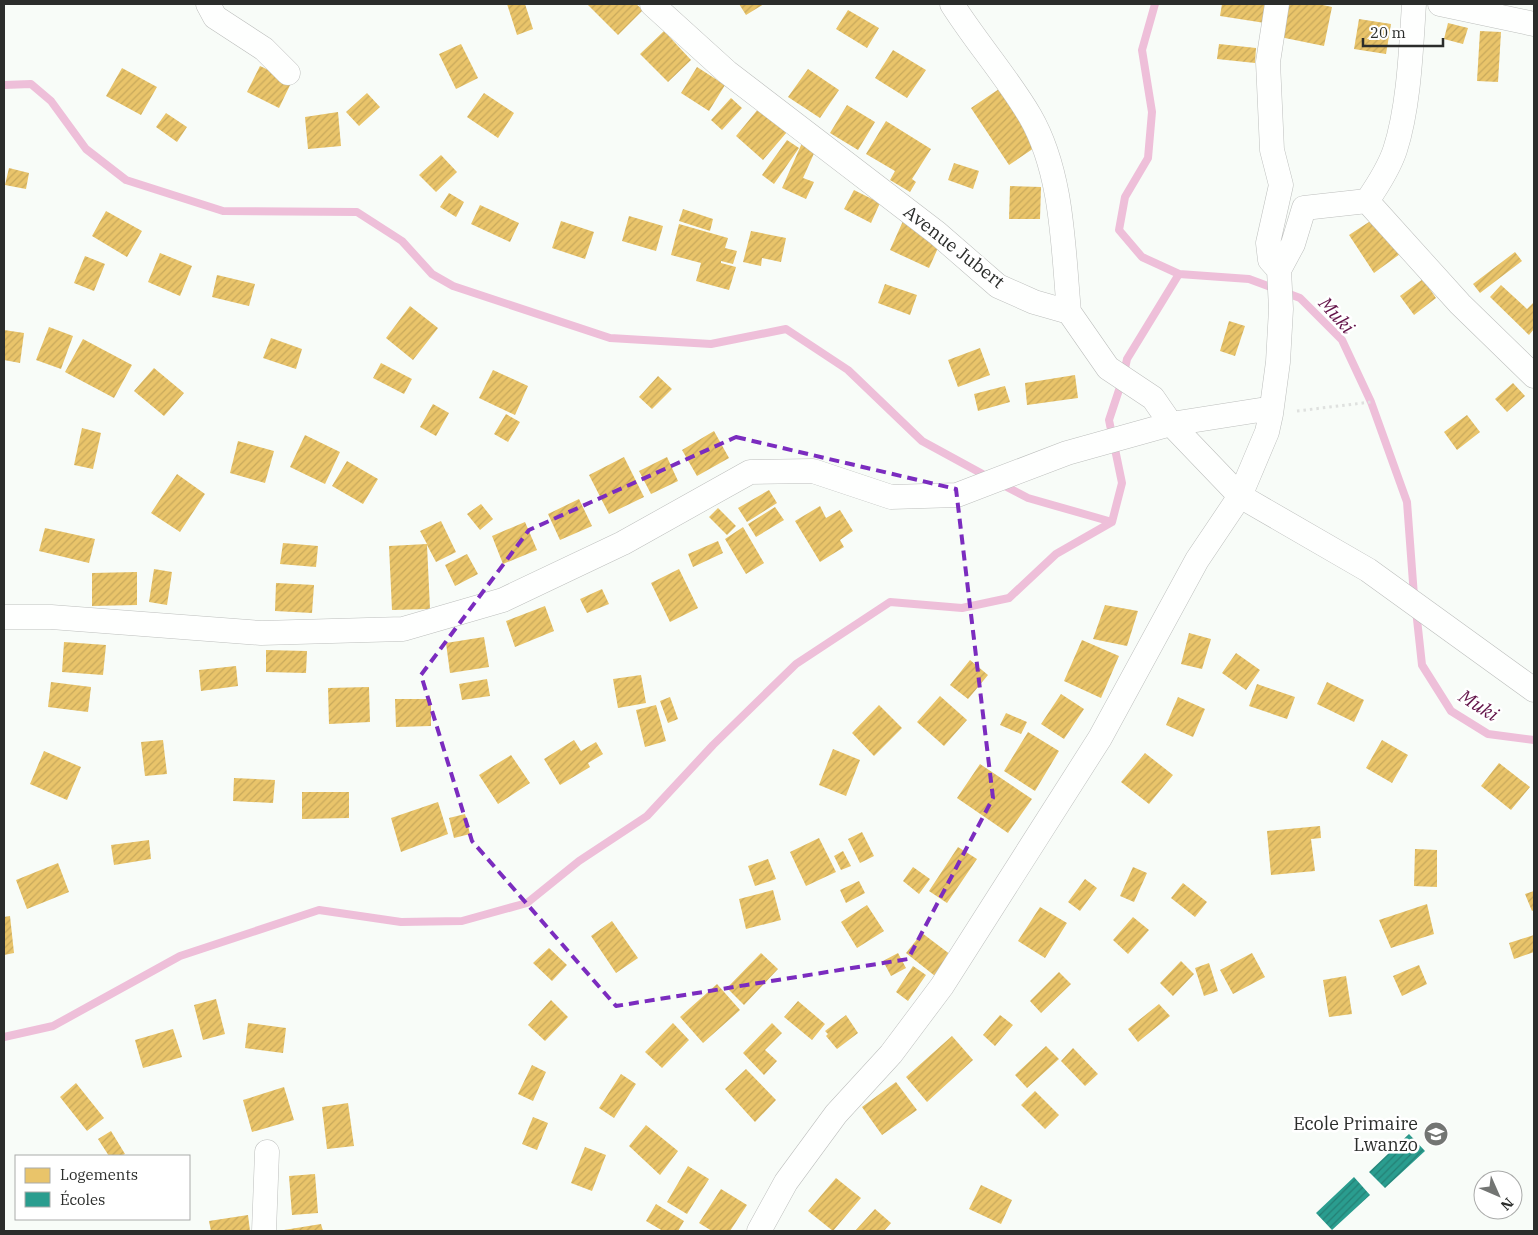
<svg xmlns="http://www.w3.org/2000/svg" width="1538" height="1235" font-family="'IBM Plex Serif',serif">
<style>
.homes{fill:url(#homes-hatch)}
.schools{fill:url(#schools-hatch)}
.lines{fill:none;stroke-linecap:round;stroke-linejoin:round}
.stream{stroke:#eebfd9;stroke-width:8}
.minor-casing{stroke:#bdbfbd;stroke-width:25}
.path{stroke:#dfe1df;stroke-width:3;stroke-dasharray:2.5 4;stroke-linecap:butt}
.minor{stroke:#fefffe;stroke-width:24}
.marked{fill:none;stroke:#7b2cbf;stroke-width:4;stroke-dasharray:10 6;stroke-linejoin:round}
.labels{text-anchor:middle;stroke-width:5;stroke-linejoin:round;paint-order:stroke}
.street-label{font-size:18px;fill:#2b2d2b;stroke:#fff}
.poi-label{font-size:18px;fill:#2b2d2b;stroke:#fff;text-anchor:end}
.water-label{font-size:19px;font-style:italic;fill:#631349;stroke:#fff}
</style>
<defs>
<pattern id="homes-hatch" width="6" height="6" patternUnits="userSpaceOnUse" patternTransform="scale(1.25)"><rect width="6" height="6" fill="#e9c46a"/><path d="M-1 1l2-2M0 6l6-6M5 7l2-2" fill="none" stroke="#c8a95c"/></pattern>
<pattern id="schools-hatch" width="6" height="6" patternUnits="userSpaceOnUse" patternTransform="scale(1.25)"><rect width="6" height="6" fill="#2a9d8f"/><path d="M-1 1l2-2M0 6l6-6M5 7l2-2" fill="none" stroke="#248075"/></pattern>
</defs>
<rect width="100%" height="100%" fill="#f8fcf8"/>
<!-- homes -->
<path class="homes" d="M507 4H525L533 29 517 35Z
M587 4H636L643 10 618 35Z
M739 4H764L746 15Z
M1222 4H1268L1265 23 1220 16Z
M1286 4H1318L1332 7 1324 46 1280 37Z
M848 10 879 28 867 48 836 29Z
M1359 19 1391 24 1386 54 1354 49Z
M1448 23 1468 28 1463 44 1444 39Z
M664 31 691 60 668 82 640 54Z
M1480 31 1501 32 1498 82 1477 81Z
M461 44 478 78 456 89 439 54Z
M1219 44 1256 48 1255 63 1217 59Z
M893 50 926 70 907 98 875 78Z
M260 66 292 81 279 108 247 92Z
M697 67 725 85 709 111 681 93Z
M122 68 157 87 141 115 106 96Z
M808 69 839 90 820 118 788 97Z
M999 89 1037 146 1009 165 971 108Z
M367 93 380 107 359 126 346 112Z
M484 93 514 113 498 138 467 117Z
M731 98 742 108 722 130 711 120Z
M847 105 875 122 858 150 830 133Z
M759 108 787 132 763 160 736 136Z
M338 112 341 146 308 149 305 117Z
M166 113 187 127 177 142 156 127Z
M886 121 931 149 912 179 916 182 910 192 890 180 895 171 866 154Z
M787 140 799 148 774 184 762 175Z
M802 143 816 149 803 178 814 182 806 199 782 188Z
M441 155 457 172 436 192 419 175Z
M954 163 979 171 973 189 948 180Z
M9 168 29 173 26 189 5 185Z
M1010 186 1041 187 1040 219H1009Z
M854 190 880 203 871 223 844 209Z
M449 193 464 202 456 217 440 207Z
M480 205 519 223 510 242 471 224Z
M683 209 713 219 710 231 679 221Z
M106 211 142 231 127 257 92 236Z
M629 216 663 226 656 251 622 241Z
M1372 220 1400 254 1374 273 1349 235Z
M561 221 594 232 585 259 552 248Z
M903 221 942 239 929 268 890 250Z
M679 224 728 238 725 248 737 251 733 264 721 261V263L736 267 729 290 696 281 701 263 671 255Z
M751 231 786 238 781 262 762 258 761 266 743 262Z
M1515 252 1522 261 1480 293 1473 284Z
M160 253 192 266 180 296 148 282Z
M85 256 105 264 94 291 74 283Z
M217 275 255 284 249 306 212 297Z
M1423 279 1436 298 1414 315 1400 296Z
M885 284 917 295 910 315 878 303Z
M1501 285 1527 309 1534 302V329L1529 335 1490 297Z
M410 306 438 328 413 360 386 338Z
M1229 321 1245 326 1235 356 1220 351Z
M49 327 73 336 61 369 36 360Z
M4 330 24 333 20 363 4 360Z
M271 338 302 349 296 369 263 358Z
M83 339 132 365 114 398 65 372Z
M980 348 990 375 958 387 948 360Z
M381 363 412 379 404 394 373 378Z
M154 368 184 393 164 416 134 391Z
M493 370 528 386 515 415 479 398Z
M1075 375 1078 398 1027 405 1025 383Z
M658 376 672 389 652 409 639 397Z
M1513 383 1525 396 1507 412 1495 399Z
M1005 386 1010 402 978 411 974 394Z
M433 404 449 413 436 436 420 427Z
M506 414 520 422 508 442 494 434Z
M1467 415 1480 432 1457 450 1444 432Z
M82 428 101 433 93 469 74 465Z
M714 431 729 458 697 476 682 450Z
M305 435 340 452 325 484 290 467Z
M238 441 274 451 265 483 230 473Z
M624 457 644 497 609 514 589 475Z
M667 457 678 481 651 494 639 471Z
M347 461 378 479 363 504 332 486Z
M177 474 205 494 180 532 151 513Z
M769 490 777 503 747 522 738 508Z
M579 499 592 526 560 540 548 514Z
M481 504 493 519 480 530 467 514Z
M820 506 826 518 840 510 853 531 840 540 844 547 820 562 795 521Z
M775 507 784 520 756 537 748 524Z
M718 508 736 526 727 535 709 517Z
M441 521 456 552 436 562 427 545 430 609 392 610 389 546 427 544 420 531Z
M525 522 537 550 503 564 492 536Z
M743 527 764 563 746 574 725 539Z
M45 528 95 539 89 563 39 551Z
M718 541 723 553 693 567 688 554Z
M283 543 318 546 316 567 280 564Z
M467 554 478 574 455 586 445 565Z
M154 569 172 572 167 605 149 602Z
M679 569 698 608 670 622 651 583Z
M137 572V605L92 606V573Z
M276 583 314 585 312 613 275 611Z
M602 589 609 604 587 613 580 599Z
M1105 605 1138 611 1127 646 1093 639Z
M545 606 554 631 515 647 506 621Z
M1189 633 1211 639 1202 669 1181 664Z
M484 637 489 667 450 673 446 643Z
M1082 640 1119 656 1101 698 1064 681Z
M64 642 106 645 103 675 62 672Z
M266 650 307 651 306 673 266 672Z
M1236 653 1260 670 1246 690 1222 673Z
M970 660 988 675 968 699 950 685Z
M236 666 238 686 201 691 199 670Z
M641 675 646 703 618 708 613 679Z
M487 679 490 696 462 700 459 684Z
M51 682 91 687 88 712 48 707Z
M1327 682 1364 700 1354 722 1317 704Z
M1257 684 1295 697 1287 719 1249 706Z
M369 687 370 722 329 724 328 688Z
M1061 694 1084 709 1064 739 1041 724Z
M940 696 967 720 944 746 917 722Z
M670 697 678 719 668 723 660 701Z
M1178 697 1205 709 1193 737 1166 725Z
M395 699H431V726L396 727Z
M656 705 666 741 645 747 636 710Z
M879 705 902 728 874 756 852 733Z
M1006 713 1027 722 1021 734 1000 725Z
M1028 732 1059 751 1035 791 1004 771Z
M163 740 167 774 145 776 141 742Z
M574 740 581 751 596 742 603 754 588 763 590 767 560 785 544 759Z
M1382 740 1408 755 1392 783 1366 768Z
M833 749 860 760 846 796 819 785Z
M44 751 81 767 67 800 30 784Z
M1145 753 1173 775 1149 804 1121 782Z
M511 755 530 783 498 804 479 775Z
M1499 763 1530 787 1511 810 1481 786Z
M980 764 1032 799 1008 833 957 798Z
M234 778 275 780 273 803 233 801Z
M302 792H349V818L302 819Z
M438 802 448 834 401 852 391 818Z
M465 814 470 834 454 838 449 818Z
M1320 826 1321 838 1311 839 1315 871 1271 875 1267 831Z
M862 832 874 856 860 863 848 839Z
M819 838 836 872 806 886 790 852Z
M149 840 151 859 114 865 111 845Z
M958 847 977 859 947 903 929 891Z
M1415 849 1437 850V887L1414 886Z
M843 851 851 866 841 870 834 856Z
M768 859 776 879 755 886 748 866Z
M58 863 69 892 27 909 16 880Z
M913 867 930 879 919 894 903 881Z
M1133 867 1147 873 1134 902 1120 896Z
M1085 879 1097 888 1080 911 1068 902Z
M859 881 865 893 846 903 840 890Z
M1183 883 1207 902 1195 917 1171 898Z
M773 890 781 920 746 929 739 899Z
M1534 891V910L1532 911 1525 894Z
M1427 904 1434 934 1391 948 1379 920Z
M867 905 884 931 857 948 841 922Z
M1040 907 1067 923 1045 958 1018 941Z
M10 916 14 953 4 955V917Z
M1133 917 1149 930 1128 954 1113 940Z
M612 921 638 958 616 973 591 936Z
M922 933 951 955 935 976 906 953Z
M1534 935V952L1514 959 1509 943Z
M549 948 567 965 552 981 533 963Z
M761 953 778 969 744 1005 727 988Z
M898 953 906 968 891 976 883 961Z
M1252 953 1265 977 1233 994 1220 970Z
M1181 961 1194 974 1173 996 1160 983Z
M1209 963 1218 991 1204 996 1195 968Z
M1419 965 1427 984 1402 996 1393 976Z
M913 966 926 975 908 1001 896 992Z
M1059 972 1071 984 1041 1013 1030 1001Z
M1346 976 1352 1014 1329 1017 1323 980Z
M717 984 740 1010 703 1043 680 1017Z
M216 999 225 1034 203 1040 194 1005Z
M551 1000 568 1017 545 1041 528 1025Z
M798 1001 825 1024 812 1040 784 1017Z
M1159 1004 1170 1016 1138 1042 1128 1029Z
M846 1015 858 1033 837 1049 826 1036 828 1034 825 1031Z
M1000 1015 1013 1025 995 1046 983 1035Z
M248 1023 286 1028 283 1053 245 1048Z
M673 1023 689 1040 662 1068 645 1052Z
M772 1023 782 1033 765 1050 777 1061 764 1075 743 1053Z
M173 1029 182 1057 143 1068 135 1040Z
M952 1036 973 1060 927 1102 906 1077Z
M1046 1046 1059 1059 1027 1088 1015 1075Z
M1073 1048 1098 1074 1085 1086 1061 1061Z
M532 1065 546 1072 533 1101 518 1094Z
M746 1069 776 1100 755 1122 725 1089Z
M621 1074 636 1084 614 1118 599 1108Z
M896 1082 917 1110 882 1135 862 1107Z
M76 1083 104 1118 87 1131 60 1097Z
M284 1087 294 1120 252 1132 243 1100Z
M1035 1091 1059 1115 1045 1129 1021 1105Z
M348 1103 354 1146 327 1149 322 1107Z
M533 1117 548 1123 537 1150 522 1144Z
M646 1125 678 1151 660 1175 629 1146Z
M111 1131 125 1154 121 1156H109L98 1139Z
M585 1147 606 1155 592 1191 571 1183Z
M688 1166 709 1179 687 1214 667 1202Z
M315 1174 318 1213 292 1215 289 1176Z
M836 1178 861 1198 833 1231 808 1211Z
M981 1185 1012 1200 1001 1224 969 1209Z
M721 1189 747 1205 730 1231H712L699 1223Z
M656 1204 684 1221 678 1231H663L646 1221Z
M875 1209 891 1223 884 1231H855Z
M248 1215 250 1231H211L209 1221Z
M321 1224 323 1231H284V1230Z"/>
<!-- schools -->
<path class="schools" d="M1409 1134 1425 1151 1385 1188 1369 1172Z
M1354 1177 1370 1195 1332 1230 1316 1213Z"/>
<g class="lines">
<!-- stream -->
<path class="stream" d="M1155 4 1142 50 1152 112 1148 158 1125 197 1119 230 1142 257 1179 274 1249 279 1300 298 1342 340 1371 402 1407 502 1414 596
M4 85 31 84 51 101 86 149 126 180 223 211 357 212 402 241 432 274 453 286 610 338 711 344 786 329 848 370 922 441 988 477
M1001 484 1028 498 1112 522
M1416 610 1422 665 1451 711 1488 734 1534 740
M4 1037 53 1026 180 956 319 910 401 922 462 921 527 903 579 861 647 816 713 745 796 664 890 602 962 608 1009 598 1056 554 1112 522 1122 483 1109 420 1123 378 1127 359 1179 274"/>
<defs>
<path id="minor" d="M208 4 215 17 264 49 288 73
M652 4 727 72 937 233 998 286 1034 302 1069 312 1108 368 1153 398 1171 424 1240 496 1368 570 1534 690
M952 4C976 42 1007 77 1030 116 1063 173 1063 248 1069 312
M1277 4 1268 62 1272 150 1281 185 1268 243 1270 260 1279 270
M1414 4C1411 49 1409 107 1395 150 1389 168 1378 185 1367 201L1460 304 1534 376
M1440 4 1534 24
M4 617H51L261 633 403 629 503 600 623 543 750 472 813 471 891 497 957 495 1067 453 1171 424 1260 410 1271 414
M264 1231 267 1152
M759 1231 786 1182 836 1114 891 1054 942 986 1100 738 1197 560 1240 496 1267 432 1271 414 1278 362 1281 309 1279 270 1293 244 1304 208 1367 201"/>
</defs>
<!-- minor casing -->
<use href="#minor" class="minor-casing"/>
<!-- path -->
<path class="path" d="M1297 411 1371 402"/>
<!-- minor -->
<use href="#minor" class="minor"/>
</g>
<!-- marked area -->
<path class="marked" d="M736 437 956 489 993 798 908 959 616 1006 472 841 421 675 529 530Z"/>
<!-- icons -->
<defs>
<symbol id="school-disc" viewBox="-11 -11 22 22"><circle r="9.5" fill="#737573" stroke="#fff"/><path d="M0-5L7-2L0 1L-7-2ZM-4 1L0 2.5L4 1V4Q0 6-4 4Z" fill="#fff"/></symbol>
</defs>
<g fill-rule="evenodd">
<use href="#school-disc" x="1422" y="1120" width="28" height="28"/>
</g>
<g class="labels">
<!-- street labels -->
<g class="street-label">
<text transform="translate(954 247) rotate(38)" y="6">Avenue Jubert</text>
</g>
<!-- poi labels -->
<g class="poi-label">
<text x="1418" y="1130">Ecole Primaire<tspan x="1418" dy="21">Lwanzo</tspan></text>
</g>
<!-- water labels -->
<g class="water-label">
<text transform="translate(1337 315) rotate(48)" y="7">Muki</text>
<text transform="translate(1479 705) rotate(32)" y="7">Muki</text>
</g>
</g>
<!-- border -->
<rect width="1538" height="1235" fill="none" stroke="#2b2d2b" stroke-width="10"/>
<!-- legend -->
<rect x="15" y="1155" width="175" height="65" fill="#ffffff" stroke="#aaabaa"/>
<rect x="25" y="1168" width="25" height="15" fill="#e9c46a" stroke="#aaabaa"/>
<text x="60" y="1180" font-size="15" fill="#2b2d2b">Logements</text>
<rect x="25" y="1192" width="25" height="15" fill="#2a9d8f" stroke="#aaabaa"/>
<text x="60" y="1205" font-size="15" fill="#2b2d2b">Écoles</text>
<!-- north arrow -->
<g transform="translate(1498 1195) rotate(135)"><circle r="24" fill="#ffffff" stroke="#aaabaa"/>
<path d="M0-4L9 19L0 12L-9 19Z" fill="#737573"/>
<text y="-8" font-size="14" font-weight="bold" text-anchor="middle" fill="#2b2d2b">N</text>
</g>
<!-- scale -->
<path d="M1363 38v8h80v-8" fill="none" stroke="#2b2d2b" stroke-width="2.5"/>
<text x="1370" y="38" font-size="15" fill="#2b2d2b" stroke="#ffffff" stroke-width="4" paint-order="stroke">20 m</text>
</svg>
